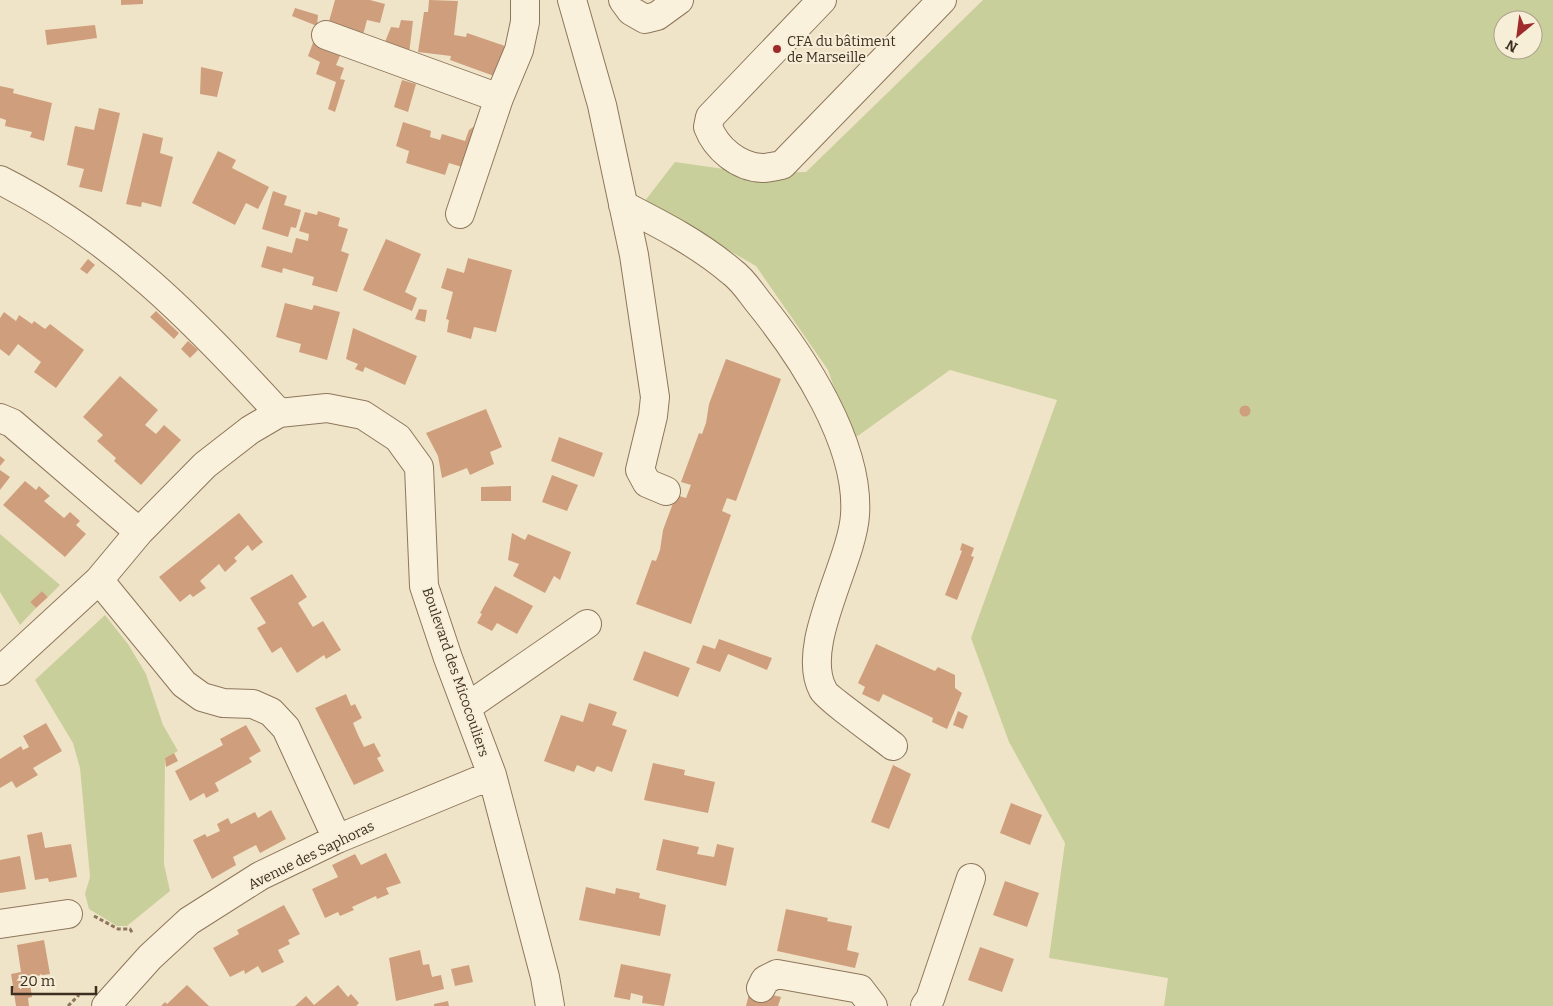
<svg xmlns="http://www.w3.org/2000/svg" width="1553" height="1006" font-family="Bitter,serif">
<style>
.green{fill:#c9cf9b;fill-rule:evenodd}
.building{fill:#cf9f7d}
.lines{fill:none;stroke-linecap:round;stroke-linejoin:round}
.minor-casing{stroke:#8d765c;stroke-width:30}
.path{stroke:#8d765c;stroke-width:3;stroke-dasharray:4 2.5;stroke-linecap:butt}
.minor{stroke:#faf1dc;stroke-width:28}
.poi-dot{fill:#9e2a2b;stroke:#f7eed8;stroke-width:2}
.labels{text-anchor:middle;stroke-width:4;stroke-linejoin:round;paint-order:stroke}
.poi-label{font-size:14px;fill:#3d2e20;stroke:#f7eed8;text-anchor:start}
.street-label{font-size:14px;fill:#3d2e20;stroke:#f7eed8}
</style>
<rect width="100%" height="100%" fill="#f0e4c8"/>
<!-- green -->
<path class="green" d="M983 0H1553V1006H1164L1168 978 1049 958 1065 843 1009 742 971 638 1057 400 950 370 852 440 828 370 756 266 644 202 675 162 752 173 806 172ZM1503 20H1533V50H1503Z
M0 534 60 585 48 597 42 591 30 602 36 608 20 625 0 592Z
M105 615 128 644 146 674 163 725 178 751 165 758 164 864 170 891 127 926H117L89 909 85 894 90 877 80 768 73 743 35 680Z"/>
<!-- building -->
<path class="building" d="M121 0H143V4L121 5Z
M335 0H370L385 4 380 23 367 20 363 35 328 25Z
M429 0 458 1 454 35 466 37 467 33 505 46 494 76 450 60 451 56 418 52 424 12H428Z
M295 8 318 15 317 26 292 16Z
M401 20 413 21 409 54 385 42 391 27 399 28Z
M95 25 97 38 47 45 45 30Z
M314 40 343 49 336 65 344 68 340 79 345 80 335 112 328 109 336 82 316 74 320 62 308 56Z
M201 67 223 72 217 97 200 94Z
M402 80 416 84 408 112 394 107Z
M0 86 14 89 13 93 52 103 44 141 30 137 32 132 5 126 6 120 0 118Z
M99 108 120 113 102 192 79 187 84 169 67 165 75 126 94 130Z
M403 122 431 131 430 137 440 140 442 134 465 141 469 130 476 125 462 167 449 163 445 175 406 163 409 151 396 146Z
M143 133 163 138 160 153 173 157 161 207 142 202 141 207 126 204Z
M218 151 236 160 232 168 269 187 258 209 246 203 235 225 192 203Z
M273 191 287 196 284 205 301 210 296 228 291 227 288 237 262 229Z
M318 211 340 218 338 226 348 229 341 251 349 254 337 292 312 285 314 277 283 268 282 273 261 267 267 246 292 253 296 238 308 241 309 234 299 231 305 212 317 215Z
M386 239 421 254 405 292 417 298 412 311 363 290Z
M468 258 512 270 496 332 474 327 471 339 447 332 449 320 446 319 453 292 441 288 447 268 464 273Z
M88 259 95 265 87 274 80 269Z
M285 303 312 310 314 305 340 312 327 360 299 352 301 344 276 337Z
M419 309 427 310 425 322 415 319Z
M156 311 179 333 174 339 150 317Z
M4 312 16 321 19 315 32 324 34 321 45 329 50 324 84 350 56 388 34 372 41 362 18 344 9 356 0 349V318Z
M353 328 417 356 405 385 365 367 363 372 355 369 358 364 346 359Z
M188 341 198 350 190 358 181 349Z
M726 359 781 379 736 501 727 498 722 511 731 515 691 624 636 604 652 560 656 561 660 550 663 530 676 495 686 498 691 485 681 482 699 433 702 434 706 423 709 404Z
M120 376 158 410 145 425 156 434 164 425 181 440 141 485 114 461 116 458 97 441 103 435 83 417Z
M1239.5 411a5.5 5.5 0 1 1 11 0a5.5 5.5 0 1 1-11 0Z
M486 409 502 447 490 452 494 464 470 475 467 468 442 478 438 456 426 433Z
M559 437 603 453 594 477 551 461Z
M0 456 5 460 0 466Z
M0 470 10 477 0 490Z
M552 475 578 485 567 511 542 502Z
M25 481 36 490 39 486 50 496 44 501 64 518 70 512 80 521 76 525 86 534 65 557 3 505Z
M511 486V501H481V487Z
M239 513 263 542 252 551 248 545 234 558 237 561 225 572 219 564 200 581 206 588 193 597 190 594 180 602 159 577Z
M512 533 525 540 528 534 571 552 560 580 554 576 545 593 513 576 519 564 508 560Z
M962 543 974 548 971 556 974 557 957 600 945 595 962 551 960 550Z
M292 574 307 597 298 603 313 627 323 621 341 650 326 659 324 655 297 673 281 647 272 653 257 628 266 623 250 598Z
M495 586 533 606 517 634 497 623 492 631 477 623 482 614 480 613Z
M42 591 48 597 36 608 30 602Z
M719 639 772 658 767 670 728 654 720 672 696 663 703 645 715 649Z
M876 644 935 671 938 667 955 675V688L962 693 947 729 932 722 933 718 883 694 879 702 862 694 865 687 858 683Z
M644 651 690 668 678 697 633 680Z
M346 694 351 706 355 704 362 718 353 723 358 735 364 747 374 743 381 756 377 758 384 771 354 785 315 708Z
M589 703 617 712 612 725 627 730 612 772 597 766 594 772 577 765 574 772 544 761 561 715 583 722Z
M958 711 968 716 963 729 953 725Z
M46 723 62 751 33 768 38 775 16 788 12 781 0 788V759L21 746 23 750 29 747 23 736Z
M246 725 261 751 249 758 252 762 215 783 219 791 206 798 204 793 190 801 175 771 223 745 220 739Z
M174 753 178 761 166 767 165 758Z
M653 763 685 770 684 775 715 782 708 813 644 800Z
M893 765 911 774 889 829 871 822Z
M1011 803 1042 815 1030 845 1000 833Z
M271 810 286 839 260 853 256 845 233 857 236 865 212 879 193 840 205 834 207 837 220 831 217 824 228 818 231 824 255 812 258 818Z
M42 832 45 848 71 844 77 877 49 882 48 878 35 880 27 835Z
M663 839 699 847 697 854 714 857 717 844 734 848 726 886 656 870Z
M386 853 401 883 386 888 389 894 377 899 376 896 352 907 354 910 340 916 338 912 325 918 312 889 338 877 332 865 355 854 361 865Z
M20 856 26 889 0 893V860Z
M1005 881 1039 893 1027 927 993 915Z
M586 887 615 894 616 888 640 893 639 898 666 905 660 936 579 920Z
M284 905 300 934 288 940 290 944 278 950 284 962 262 973 258 966 245 974 244 970 230 977 213 948 239 934 237 930Z
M786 909 828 918 827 921 852 926 847 950 859 953 855 968 777 951Z
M44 940 50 974 29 977 32 997 28 998 29 1006H16L11 974 21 972 17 945Z
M980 947 1014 959 1002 992 968 980Z
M420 950 423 965 429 964 432 977 441 975 444 989 396 1001 389 958Z
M621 964 671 974 664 1006 642 1003 643 996 631 993 630 1000 614 997Z
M469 965 473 982 455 986 451 969Z
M187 985 209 1006H161L165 1002 167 1004Z
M338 985 348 997 351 994 359 1003 356 1006H295L306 996 314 1005Z
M750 990 781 997 778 1006H746Z
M448 1001 449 1006H434V1004Z"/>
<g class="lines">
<defs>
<path id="minor" d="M572 0 602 105 634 255 655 397 653 416 640 470 647 483 666 491
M623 0 631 11 645 19 657 16 679 0
M822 0 710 117 708 127C716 148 738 167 762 168 768 168 776 166 782 165L942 0
M326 35 499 98
M0 180C113 237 195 321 279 413
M623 205C662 225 699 244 732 272 743 280 751 293 759 303 802 356 860 444 855 515 852 563 799 646 823 690 826 697 883 738 893 746
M460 214 499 98 519 50 525 22V0
M0 418 12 423 139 532
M99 580 184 684 202 697 223 703 253 704 271 712 286 728 337 839
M0 671 99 580 139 532 205 465 250 430 279 413 327 408 363 415 398 438 419 467 424 586 448 658 492 775 545 977 550 1006
M467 707 587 624
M0 924 68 914
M761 988 765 980 777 974 860 989 873 1006
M106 1006 150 957 189 921 260 876 337 839 492 775
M925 1006 930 999 971 878"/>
</defs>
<!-- minor casing -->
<use href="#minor" class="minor-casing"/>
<!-- path -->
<path class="path" d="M94 916 118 929H130L133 934
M68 1006 79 995"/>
<!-- minor -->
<use href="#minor" class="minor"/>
</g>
<!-- markers -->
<circle class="poi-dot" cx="777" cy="49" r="5"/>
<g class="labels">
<!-- poi labels -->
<g class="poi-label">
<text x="787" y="46">CFA du bâtiment<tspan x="787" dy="16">de Marseille</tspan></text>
</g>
<!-- street labels -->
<g class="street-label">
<text transform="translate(456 672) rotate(71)" y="5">Boulevard des Micocouliers</text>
<text transform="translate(311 855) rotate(-26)" y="5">Avenue des Saphoras</text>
</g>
</g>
<!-- north arrow -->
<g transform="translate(1518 35) rotate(209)"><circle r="24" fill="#f7eed8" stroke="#ada18e"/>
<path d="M0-4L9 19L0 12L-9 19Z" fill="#9e2a2b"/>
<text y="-8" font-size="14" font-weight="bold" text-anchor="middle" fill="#3d2e20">N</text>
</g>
<!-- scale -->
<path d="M12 986v8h84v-8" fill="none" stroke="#3d2e20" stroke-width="2.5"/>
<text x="20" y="986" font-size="15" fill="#3d2e20" stroke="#f7eed8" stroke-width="4" paint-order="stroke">20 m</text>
</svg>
